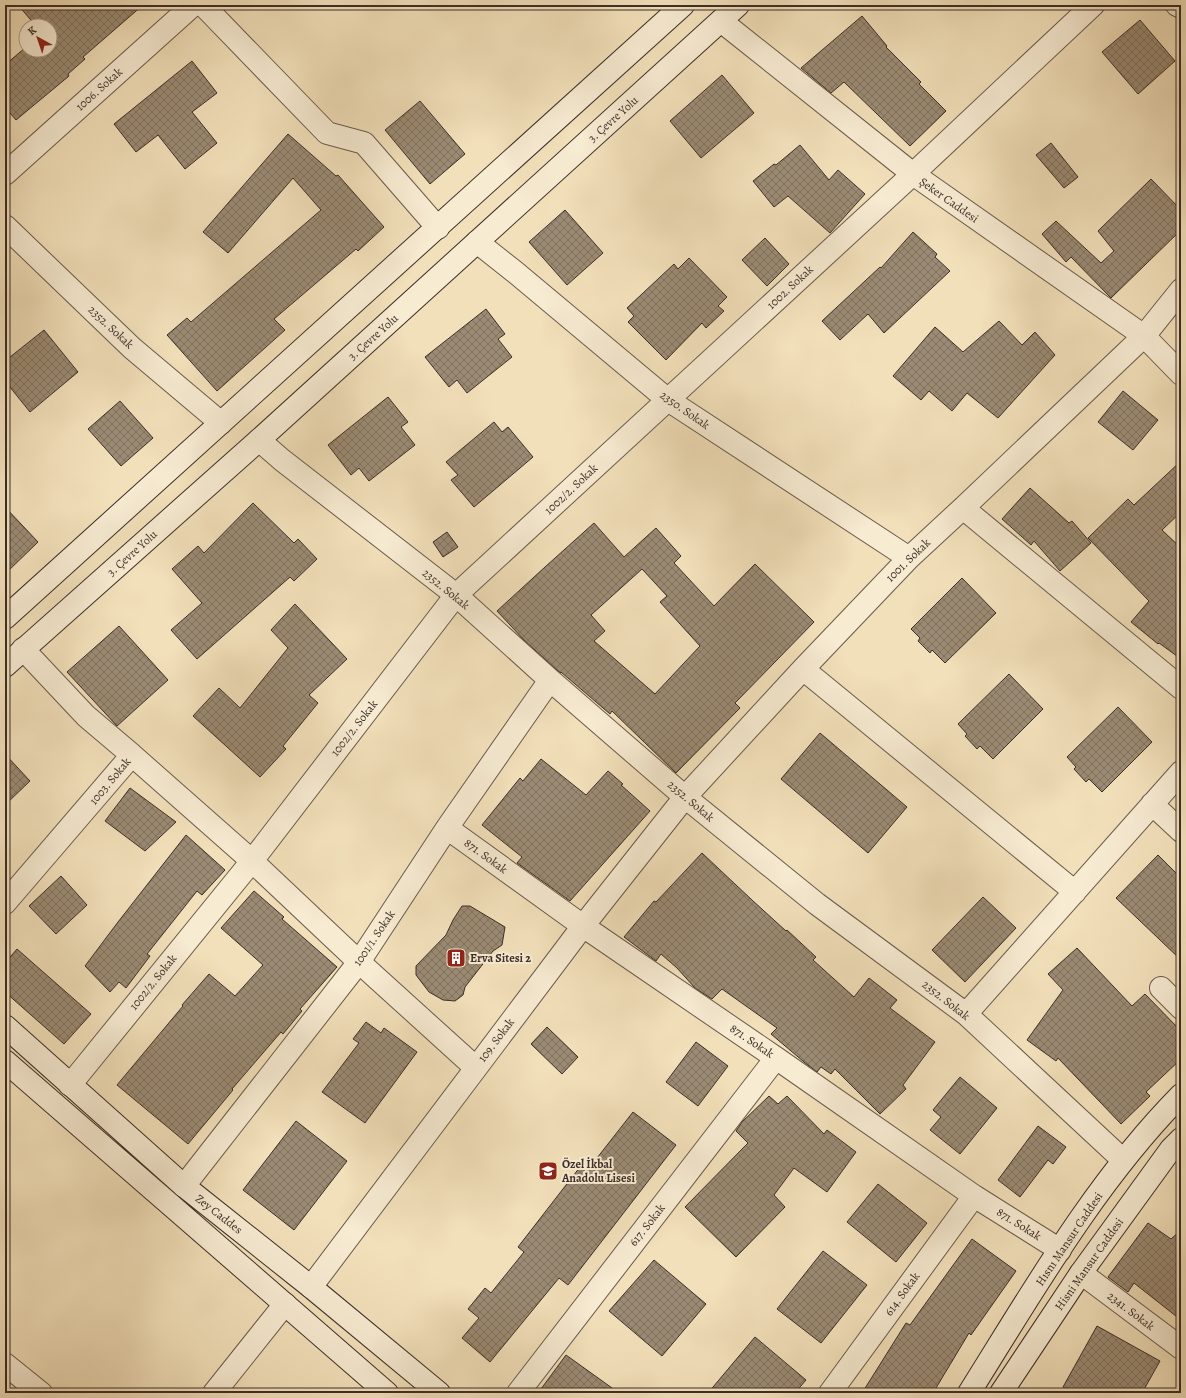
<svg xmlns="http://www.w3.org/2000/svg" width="1186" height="1398" font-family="Alegreya,serif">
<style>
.building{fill:url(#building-cross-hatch);stroke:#3c2e28;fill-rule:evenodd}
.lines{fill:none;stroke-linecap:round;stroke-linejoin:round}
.minor-casing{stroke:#6a5a4c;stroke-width:24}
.tertiary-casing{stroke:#6a5a4c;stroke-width:24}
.secondary-casing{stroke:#3c2e28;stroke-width:24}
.minor{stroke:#f7ebd2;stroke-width:22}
.tertiary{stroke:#f7ebd2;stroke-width:22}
.secondary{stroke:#f7ebd2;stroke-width:22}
.labels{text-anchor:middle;stroke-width:4;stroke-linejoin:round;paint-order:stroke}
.street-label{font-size:12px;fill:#3c2e28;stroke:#f7ebd2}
.poi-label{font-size:12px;font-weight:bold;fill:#3c2e28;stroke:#f7ebd2;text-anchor:start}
</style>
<defs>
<pattern id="building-cross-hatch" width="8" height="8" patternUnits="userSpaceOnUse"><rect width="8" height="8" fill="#9b8b74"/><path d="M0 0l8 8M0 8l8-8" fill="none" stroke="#80725f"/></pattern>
</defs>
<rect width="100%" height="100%" fill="#f2e0ba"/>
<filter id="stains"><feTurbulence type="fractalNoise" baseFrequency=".005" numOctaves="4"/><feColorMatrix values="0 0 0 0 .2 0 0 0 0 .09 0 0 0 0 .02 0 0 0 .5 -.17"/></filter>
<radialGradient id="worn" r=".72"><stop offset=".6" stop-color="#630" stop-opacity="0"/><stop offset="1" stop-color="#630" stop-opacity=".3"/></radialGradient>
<!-- building -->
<path class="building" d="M18 5H143L83 57 85 59 68 74 69 76 16 120 5 107V65L26 47V50H50V26H36Z
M862 16 887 46 886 47 921 82 919 84 946 111 910 146 844 82 831 93 801 68Z
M1140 20 1175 61 1138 94 1102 52Z
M192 61 217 93 192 112 217 143 185 169 158 135 136 152 114 124Z
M722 75 754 113 701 158 670 121Z
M420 101 465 154 430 184 385 130Z
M288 134 336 176 338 175 384 227 358 251 356 249 274 319 285 330 217 391 167 335 187 318 191 322 321 210 293 178 228 253 203 232Z
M1051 143 1078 177 1064 188 1036 155Z
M800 145 829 180 838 170 865 194 830 233 788 196 774 207 753 181 774 164 776 165Z
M1151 179 1181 210V230L1111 298 1071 257 1066 262 1042 234 1056 221 1101 263 1114 251 1098 231Z
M565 210 603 253 567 285 529 242Z
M913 232 937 254 935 257 950 271 884 333 868 314 840 340 822 321 880 267 881 268Z
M765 238 789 264 767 286 742 260Z
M689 258 727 297 718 306 724 311 706 328 702 323 666 360 628 322 634 316 627 308 674 264 678 269Z
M486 309 505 334 498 339 512 357 467 393 457 380 449 387 425 357Z
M999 321 1022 345 1035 332 1055 355 998 418 967 393 952 411 929 391 921 400 893 376 935 327 963 352Z
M44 330 78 372 30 412 5 381V361Z
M1123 391 1158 420 1133 450 1098 422Z
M388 397 408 422 401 427 415 445 369 481 359 468 351 475 328 445Z
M120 401 153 438 121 466 88 429Z
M494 422 502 432 508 427 533 457 474 507 451 480 458 475 446 462Z
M1181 461V512L1162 530 1181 548V659L1159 643 1158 644 1131 622 1149 601 1088 538 1128 499 1134 505Z
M1030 488 1069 523 1072 521 1091 543 1060 571 1034 541 1031 545 1002 519Z
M253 503 294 543 298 539 317 559 294 581 290 577 197 659 171 630 202 603 172 569 198 546 204 553Z
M5 507 38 542 5 574Z
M594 523 624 557 656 528 681 556 674 563 714 606 755 564 814 622 735 703 740 708 676 773 612 711 610 714 561 672V673L558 671 524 640 497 611 545 567ZM642 569 667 596 660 602 700 646 655 694 594 641 605 631 591 615Z
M447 532 458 547 443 557 433 542Z
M962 578 996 613 945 663 932 650 930 653 918 641 920 638 911 629Z
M295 604 347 659 309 695 318 703 283 746 286 749 260 777 193 716 219 688 240 708 288 648 271 630Z
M119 626 168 680 117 726 67 672Z
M1009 674 1043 709 993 759 980 746 977 749 965 736 967 734 958 724Z
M1118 707 1152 742 1102 792 1089 779 1086 782 1074 769 1076 767 1067 757Z
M820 733 907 807 868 853 781 779Z
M5 754 30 781 5 805Z
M541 759 586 795 608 771 623 784 621 785 650 811 570 901 517 863 522 857 482 825 520 778 523 781Z
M130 788 176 822 145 851 105 821Z
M186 835 225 870 202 895 197 891 147 954 150 956 126 988 119 982 110 992 85 966 118 922Z
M702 853 752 900 786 931 787 930 816 957 813 960 854 997 869 978 897 1000 890 1008 935 1042 903 1085 906 1089 880 1114 835 1069 831 1074 821 1067 817 1072 804 1062 771 1034 777 1028 722 989 712 999 695 988 677 968 661 954 656 961 624 937 654 901 656 902Z
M1158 855 1181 878V960L1116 898Z
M61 876 87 905 56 934 29 906Z
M254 891 284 917 282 919 337 967 300 1009 302 1011 283 1034 281 1032 232 1089 233 1090 188 1144 117 1085 183 1006 182 1005 209 974 235 996 263 965 221 928Z
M983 897 1016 928 965 982 932 950Z
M462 906H470L505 927 502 945 493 951 465 987 463 995 455 1001 443 1000 429 992 416 975V966L446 935 453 920Z
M1077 948 1132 1006 1145 994 1181 1031V1059L1146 1092 1150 1096 1121 1124 1058 1058 1056 1061 1027 1040 1063 990 1048 974Z
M17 949 91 1014 64 1044 5 992V963Z
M366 1022 381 1033 384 1028 417 1052 365 1123 322 1092 359 1043 353 1039Z
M547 1027 578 1057 562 1074 531 1044Z
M696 1042 728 1066 698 1106 666 1082Z
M960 1077 997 1108 960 1154 930 1130 941 1117 933 1110Z
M769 1096 778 1104 787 1096 824 1134 827 1130 856 1152 827 1192 794 1168 774 1195 785 1207 736 1257 685 1207 748 1143 736 1131 742 1122Z
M633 1112 676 1145 568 1285 559 1278 490 1362 462 1338 479 1318 468 1309 485 1288 491 1293 524 1252 518 1247 580 1167 586 1172Z
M296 1121 347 1161 294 1230 243 1190Z
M1038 1126 1066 1147 1053 1164 1048 1160 1020 1197 998 1180Z
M878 1184 927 1223 896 1262 847 1222Z
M1148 1223 1171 1239 1181 1230V1320L1134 1283 1128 1292 1108 1277Z
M972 1239 1016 1271 971 1335 969 1333 933 1393H862L906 1323 910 1325Z
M823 1251 867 1285 821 1343 777 1309Z
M654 1260 706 1304 662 1356 609 1311Z
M1097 1326 1160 1361 1142 1393H1074L1063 1387Z
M755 1337 806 1380 795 1393H708Z
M566 1355 619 1393H538Z"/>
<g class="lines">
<defs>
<path id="minor" d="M203 5 327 133 364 143 438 228
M1177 5 1181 7
M5 174 193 5
M5 226 132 348 221 423
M477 242 515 272 668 400 909 558
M259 440 282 460 456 595 550 680 685 797 817 904 966 1014 1123 1160
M963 508 1181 688
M803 669 1075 892
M132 755 252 861 359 962 476 1068
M1152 804 1181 831
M447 828 583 926 776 1058 974 1196 1060 1250
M5 903 132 755 86 716 23 649
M1161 988 1181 1008
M966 1014 1181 772
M70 1085 252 861 456 595 913 174 1093 5
M184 1186 359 962 447 828 550 680
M1081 1273 1181 1348
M311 1287 583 926 685 797 803 669 909 558 963 508 1144 336 1181 290
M5 1364 41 1393
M214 1393 285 1304
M518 1393 776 1058
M830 1393 974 1196"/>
<path id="tertiary" d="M721 21 913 174 1144 336 1181 374"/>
<path id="secondary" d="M5 618 683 5
M5 666 259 440 738 5
M5 1026 184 1186 311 1287 439 1393
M5 1061 387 1393
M969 1393C1033 1291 1096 1181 1181 1095
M1001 1393 1081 1273 1171 1149 1181 1139"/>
</defs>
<!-- minor casing -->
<use href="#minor" class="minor-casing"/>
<!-- tertiary casing -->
<use href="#tertiary" class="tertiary-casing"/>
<!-- secondary casing -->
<use href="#secondary" class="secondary-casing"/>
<!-- minor -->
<use href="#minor" class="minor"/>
<!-- tertiary -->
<use href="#tertiary" class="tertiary"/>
<!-- secondary -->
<use href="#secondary" class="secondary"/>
</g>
<!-- icons -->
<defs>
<symbol id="building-square" viewBox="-11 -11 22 22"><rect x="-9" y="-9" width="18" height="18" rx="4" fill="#8f2418" stroke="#f7ebd2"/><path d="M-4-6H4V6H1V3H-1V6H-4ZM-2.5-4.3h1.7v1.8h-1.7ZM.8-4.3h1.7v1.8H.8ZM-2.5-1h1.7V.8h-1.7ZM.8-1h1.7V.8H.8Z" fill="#fff"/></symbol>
<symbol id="school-square" viewBox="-11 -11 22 22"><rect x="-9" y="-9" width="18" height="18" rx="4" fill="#8f2418" stroke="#f7ebd2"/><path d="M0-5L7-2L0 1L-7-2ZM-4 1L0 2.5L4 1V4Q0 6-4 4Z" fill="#fff"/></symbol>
</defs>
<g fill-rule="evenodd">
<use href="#building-square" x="445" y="947" width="22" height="22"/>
<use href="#school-square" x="537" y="1160" width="22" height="22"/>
</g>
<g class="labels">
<!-- street labels -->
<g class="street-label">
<text transform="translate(99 89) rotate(-42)" y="4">1006. Sokak</text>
<text transform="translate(613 119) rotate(-42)" y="4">3. Çevre Yolu</text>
<text transform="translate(949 200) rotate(35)" y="4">Şeker Caddesi</text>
<text transform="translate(790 287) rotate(-43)" y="4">1002. Sokak</text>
<text transform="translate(111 327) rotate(43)" y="4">2352. Sokak</text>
<text transform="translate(373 337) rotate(-42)" y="4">3. Çevre Yolu</text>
<text transform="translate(685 410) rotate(35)" y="4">2350. Sokak</text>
<text transform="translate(571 489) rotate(-43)" y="4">1002/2. Sokak</text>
<text transform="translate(132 553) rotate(-42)" y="4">3. Çevre Yolu</text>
<text transform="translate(908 560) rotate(-44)" y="4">1001. Sokak</text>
<text transform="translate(446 589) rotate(39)" y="4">2352. Sokak</text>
<text transform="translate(354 728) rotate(-52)" y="4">1002/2. Sokak</text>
<text transform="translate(110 781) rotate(-50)" y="4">1003. Sokak</text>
<text transform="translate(691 801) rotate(40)" y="4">2352. Sokak</text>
<text transform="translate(486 856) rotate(36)" y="4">871. Sokak</text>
<text transform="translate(374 938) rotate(-56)" y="4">1001/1. Sokak</text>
<text transform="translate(153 982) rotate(-51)" y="4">1002/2. Sokak</text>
<text transform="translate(946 1000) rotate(38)" y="4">2352. Sokak</text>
<text transform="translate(496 1040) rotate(-53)" y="4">109. Sokak</text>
<text transform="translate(752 1041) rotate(34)" y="4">871. Sokak</text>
<text transform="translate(219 1214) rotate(38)" y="4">Zey Caddes</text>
<text transform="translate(1019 1224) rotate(32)" y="4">871. Sokak</text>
<text transform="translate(647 1225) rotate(-52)" y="4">617. Sokak</text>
<text transform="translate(1069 1239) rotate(-56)" y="4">Hısnı Mansur Caddesi</text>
<text transform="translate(1089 1264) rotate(-55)" y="4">Hisni Mansur Caddesi</text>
<text transform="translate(902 1294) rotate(-54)" y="4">614. Sokak</text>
<text transform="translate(1131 1311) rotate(37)" y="4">2341. Sokak</text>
</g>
<!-- poi labels -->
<g class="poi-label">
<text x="470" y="962">Erva Sitesi 2</text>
<text x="562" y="1168">Özel İkbal<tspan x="562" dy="14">Anadolu Lisesi</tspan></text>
</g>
</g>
<!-- margin -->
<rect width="1186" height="1398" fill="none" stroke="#f2e0ba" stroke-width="20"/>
<rect x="6" y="6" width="1174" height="1386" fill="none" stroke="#3c2e28" stroke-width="2"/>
<rect x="10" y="10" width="1166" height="1378" fill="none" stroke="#3c2e28"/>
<!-- north arrow -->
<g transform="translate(38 38) rotate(320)"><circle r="19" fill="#f7ebd2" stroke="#ac9f8e"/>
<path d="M0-3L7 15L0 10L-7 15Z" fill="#8f2418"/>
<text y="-6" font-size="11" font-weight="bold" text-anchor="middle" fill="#3c2e28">K</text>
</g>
<rect width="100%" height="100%" filter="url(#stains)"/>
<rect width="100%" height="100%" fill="url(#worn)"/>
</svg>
